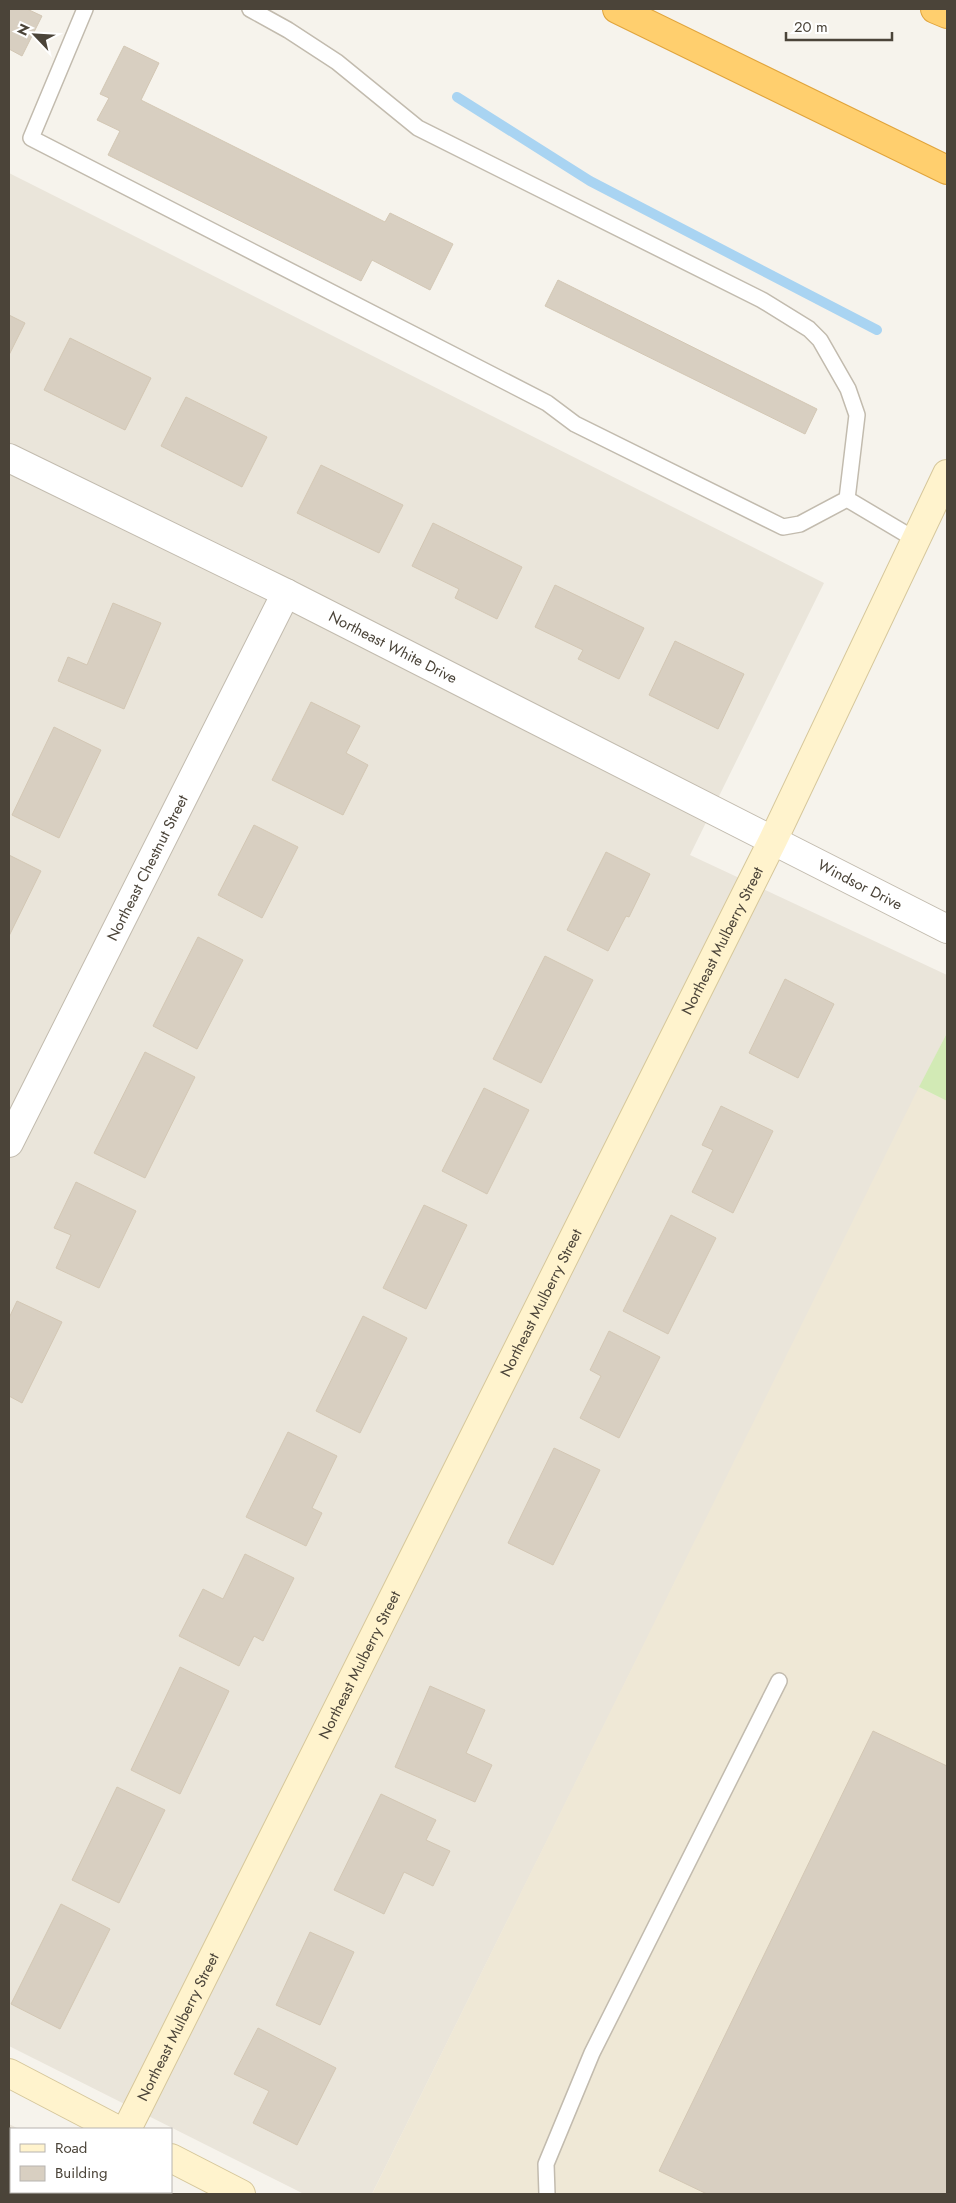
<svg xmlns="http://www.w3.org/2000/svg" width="956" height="2203" font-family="Jost,sans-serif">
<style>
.residential{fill:#eae5da}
.education{fill:#efe8d6}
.green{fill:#d2eab5}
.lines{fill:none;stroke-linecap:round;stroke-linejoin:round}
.stream{stroke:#a9d4f2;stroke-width:10}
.building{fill:#d8cfc1;stroke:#d3c7b4}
.lane-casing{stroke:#c2bbae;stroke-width:18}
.street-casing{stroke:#c2bbae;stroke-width:30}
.secondary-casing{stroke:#d6c79b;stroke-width:30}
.highway-casing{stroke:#e0a43c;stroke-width:30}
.path{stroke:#c4b79f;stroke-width:3;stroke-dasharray:2.5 2.5;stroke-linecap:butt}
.lane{stroke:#fff;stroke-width:15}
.street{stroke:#fff;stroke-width:28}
.secondary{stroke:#fff3cd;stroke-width:28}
.highway{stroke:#ffcf6e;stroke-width:28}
.labels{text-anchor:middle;stroke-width:4;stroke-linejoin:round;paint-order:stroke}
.street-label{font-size:15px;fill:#4b4439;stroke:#fff}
</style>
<rect width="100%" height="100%" fill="#f6f3ec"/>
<!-- residential -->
<path class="residential" d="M9 173 824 583 690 855 947 975V1033L372 2194H304L9 2046Z
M9 2124 19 2129H11V2192H147L152 2194H9Z"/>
<!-- education -->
<path class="education" d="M919 1087 947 1101V2194H372Z"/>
<!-- green -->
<path class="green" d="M947 1033V1101L919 1087Z"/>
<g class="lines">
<!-- stream -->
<path class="stream" d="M457 97 590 181 877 330"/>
</g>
<!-- building -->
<path class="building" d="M9 9H27L42 16 22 56 9 49Z
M124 46 159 63 141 100 385 222 390 213 453 244 430 290 372 260 361 281 108 155 120 131 97 120 109 98 100 94Z
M558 280 817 409 805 434 545 306Z
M9 315 25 323 9 355Z
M70 338 151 378 125 430 44 390Z
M186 397 267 437 242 487 161 446Z
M321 465 403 505 379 553 297 513Z
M433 523 522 567 497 619 455 598 459 589 412 566Z
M555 585 644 628 619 679 578 659 583 650 535 627Z
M113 603 161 623 124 709 58 681 68 657 87 665Z
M675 641 744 674 718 729 649 695Z
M311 702 360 726 346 753 368 765 343 815 272 780Z
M54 727 101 750 59 838 12 815Z
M254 825 298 847 262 918 218 895Z
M606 852 650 874 629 917 626 916 608 951 567 930Z
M9 855 41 871 9 936Z
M198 937 243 960 197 1049 153 1026Z
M545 956 593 980 541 1083 493 1059Z
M785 979 834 1004 798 1078 749 1053Z
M145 1052 195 1077 145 1178 94 1153Z
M484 1088 529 1110 487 1194 442 1171Z
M721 1106 773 1131 733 1213 692 1192 713 1150 702 1145Z
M76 1182 136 1211 99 1288 56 1268 71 1235 54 1228Z
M424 1205 467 1225 426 1309 383 1288Z
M671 1215 716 1238 668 1334 623 1311Z
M17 1301 62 1322 22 1403 9 1396V1318Z
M363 1316 407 1338 360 1433 316 1411Z
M609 1331 660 1357 619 1438 580 1418 601 1376 590 1370Z
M288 1432 337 1456 312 1508 322 1513 306 1546 246 1517Z
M554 1448 600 1470 553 1565 508 1543Z
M245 1554 294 1578 263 1641 254 1636 239 1666 179 1636 203 1589 223 1599Z
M180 1667 229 1691 180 1794 131 1770Z
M430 1686 485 1710 466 1753 492 1765 475 1802 395 1767Z
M873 1731 947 1766V2194H707L659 2171Z
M117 1787 165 1810 119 1903 72 1880Z
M381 1794 436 1820 426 1840 450 1851 433 1886 404 1872 384 1914 334 1890Z
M61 1904 110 1929 60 2029 11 2004Z
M310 1932 354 1952 320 2025 276 2005Z
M258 2028 336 2068 297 2145 253 2123 269 2091 234 2074Z"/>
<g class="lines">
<defs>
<path id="lane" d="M85 9 31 138 547 403 575 424 783 527 800 524 847 499
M250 9 288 30 337 62 418 128 762 300 809 329 820 340 848 389 857 415 847 499
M847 499 916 540
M547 2194 546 2164 592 2053 779 1681"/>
<g id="street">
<path id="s1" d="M9 458 286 593 947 929"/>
<path id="s2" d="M9 1143 286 593"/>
</g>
<g id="secondary">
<path d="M9 2073 116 2129"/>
<path id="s3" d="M127 2129 773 840 947 474"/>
<path d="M171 2158 241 2194"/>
<path d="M95 2194 96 2192"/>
</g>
<path id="highway" d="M617 9 947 170
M935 9 947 14"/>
</defs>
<!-- lane casing -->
<use href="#lane" class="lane-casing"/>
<!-- street casing -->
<use href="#street" class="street-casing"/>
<!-- secondary casing -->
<use href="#secondary" class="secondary-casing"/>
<!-- highway casing -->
<use href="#highway" class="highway-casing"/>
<!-- path -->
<path class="path" d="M9 2128 11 2130
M134 2192 139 2194"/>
<!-- lane -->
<use href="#lane" class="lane"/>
<!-- street -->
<use href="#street" class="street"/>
<!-- secondary -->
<use href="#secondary" class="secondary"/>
<!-- highway -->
<use href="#highway" class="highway"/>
</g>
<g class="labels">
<!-- street labels -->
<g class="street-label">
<text dy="5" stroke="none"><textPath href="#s1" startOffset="428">Northeast White Drive</textPath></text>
<text dy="5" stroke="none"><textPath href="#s2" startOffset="308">Northeast Chestnut Street</textPath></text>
<text dy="5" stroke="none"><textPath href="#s1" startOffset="952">Windsor Drive</textPath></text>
<text dy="5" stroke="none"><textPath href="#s3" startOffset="1329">Northeast Mulberry Street</textPath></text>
<text dy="5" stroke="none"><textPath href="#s3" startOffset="924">Northeast Mulberry Street</textPath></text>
<text dy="5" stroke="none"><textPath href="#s3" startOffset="519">Northeast Mulberry Street</textPath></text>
<text dy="5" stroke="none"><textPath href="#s3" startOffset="114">Northeast Mulberry Street</textPath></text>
</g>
</g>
<!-- border -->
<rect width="956" height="2203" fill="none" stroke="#4b4439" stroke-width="20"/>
<!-- legend -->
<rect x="10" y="2128" width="162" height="65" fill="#ffffff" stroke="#b7b4b0"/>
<rect x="20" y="2144" width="25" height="8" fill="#fff3cd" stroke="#b7b4b0"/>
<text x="55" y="2153" font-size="15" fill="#4b4439">Road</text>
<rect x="20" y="2166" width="25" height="15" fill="#d8cfc1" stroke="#b7b4b0"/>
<text x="55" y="2178" font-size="15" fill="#4b4439">Building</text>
<!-- north arrow -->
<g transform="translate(35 35) rotate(295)" stroke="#ffffff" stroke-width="4" paint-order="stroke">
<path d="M0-4L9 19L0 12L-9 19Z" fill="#4b4439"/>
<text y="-8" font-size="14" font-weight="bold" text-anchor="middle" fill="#4b4439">N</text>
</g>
<!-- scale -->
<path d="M786 32v8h106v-8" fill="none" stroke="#4b4439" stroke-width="2.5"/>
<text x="794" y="32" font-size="15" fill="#4b4439" stroke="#ffffff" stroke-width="4" paint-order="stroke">20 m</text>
</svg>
